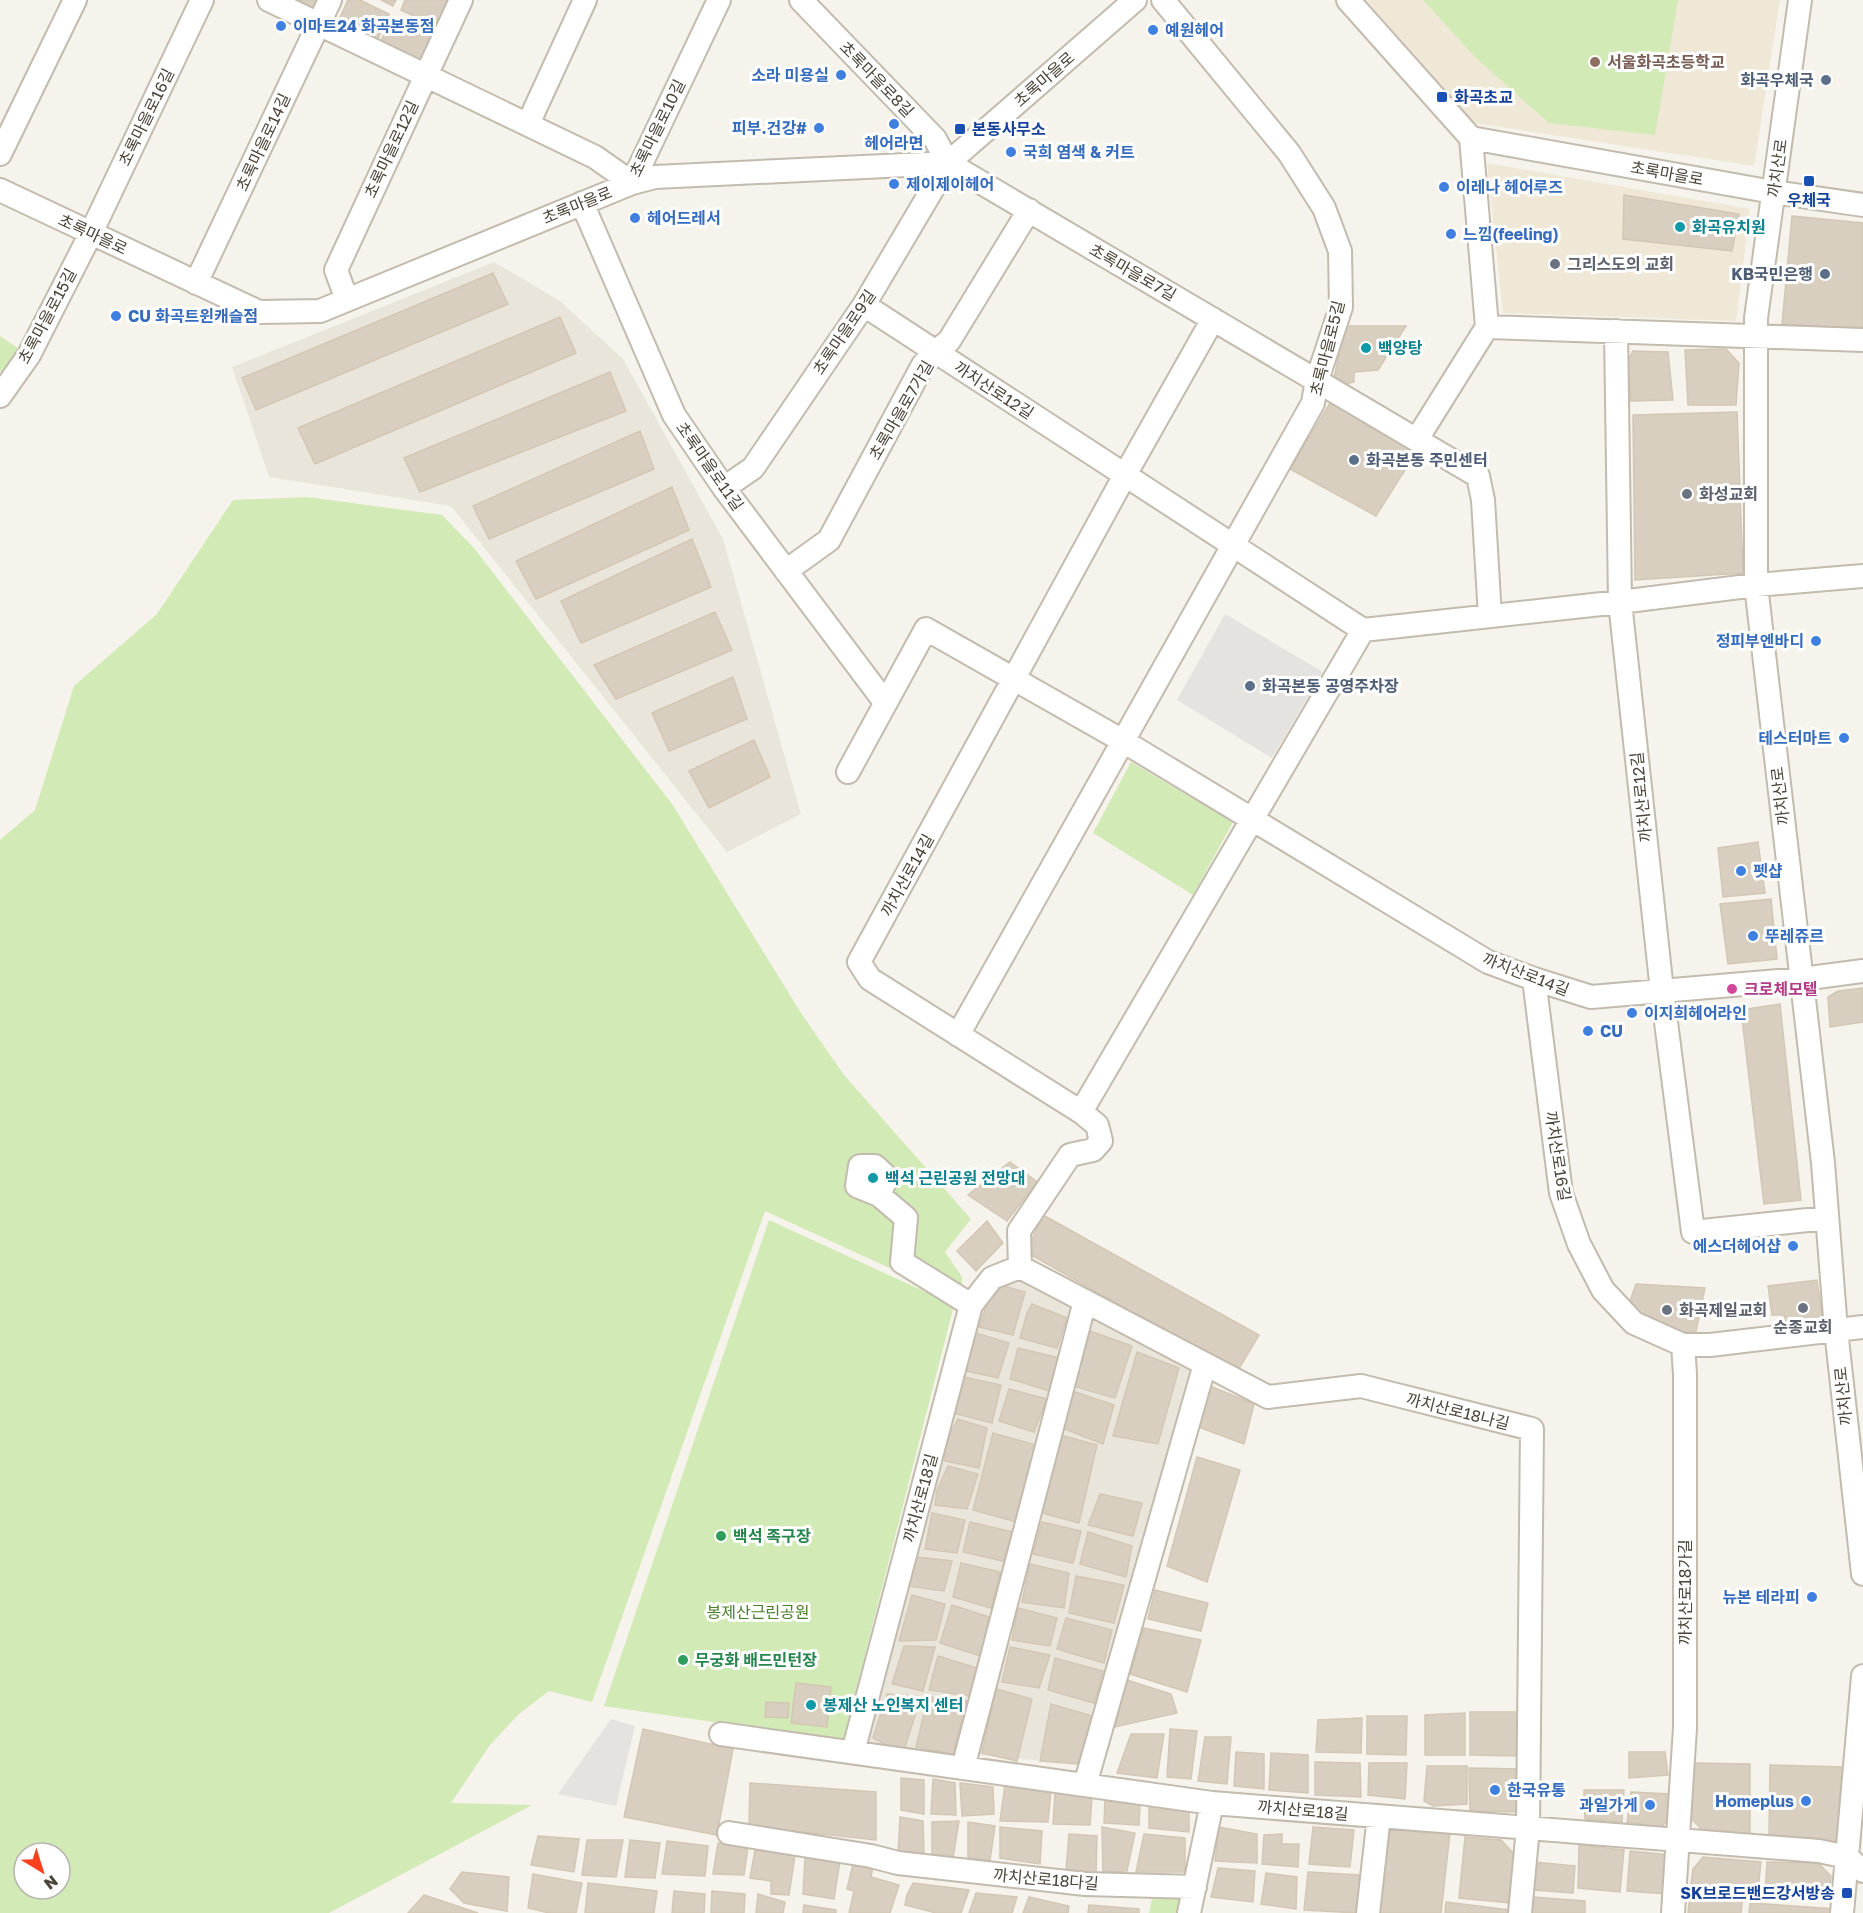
<svg xmlns="http://www.w3.org/2000/svg" width="1863" height="1913" font-family="'Golos Text','Noto Sans KR',sans-serif">
<style>
.residential{fill:#eae5da}
.education{fill:#efe8d6}
.green{fill:#d2eab5;fill-rule:evenodd}
.parking{fill:#e5e3e0}
.building{fill:#d8cfc1;stroke:#d3c7b4;stroke-width:1.5}
.lines{fill:none;stroke-linecap:round;stroke-linejoin:round}
.minor-casing{stroke:#c2bbae;stroke-width:26}
.minor{stroke:#fff;stroke-width:22}
.shop-dot{fill:#3f7fe0;stroke:#fff;stroke-width:2}
.education-dot{fill:#8d6e63;stroke:#fff;stroke-width:2}
.service-dot{fill:#5c6f8a;stroke:#fff;stroke-width:2}
.transit-dot{fill:#1a4fb4;stroke:#fff;stroke-width:2}
.culture-dot{fill:#0f9aa8;stroke:#fff;stroke-width:2}
.worship-dot{fill:#6b7280;stroke:#fff;stroke-width:2}
.hotel-dot{fill:#d1479c;stroke:#fff;stroke-width:2}
.leisure-dot{fill:#2e9e5b;stroke:#fff;stroke-width:2}
.labels{text-anchor:middle;stroke-width:6;stroke-linejoin:round;paint-order:stroke}
.shop-label{font-size:16px;font-weight:bold;fill:#366cbe;stroke:#fff;text-anchor:start}
.education-label{font-size:16px;font-weight:bold;fill:#785e54;stroke:#fff;text-anchor:start}
.street-label{font-size:16px;fill:#4b4439;stroke:#fff}
.service-label{font-size:16px;font-weight:bold;fill:#4e5e75;stroke:#fff;text-anchor:end}
.transit-label{font-size:16px;font-weight:bold;fill:#164399;stroke:#fff;text-anchor:start}
.culture-label{font-size:16px;font-weight:bold;fill:#0d838f;stroke:#fff;text-anchor:start}
.worship-label{font-size:16px;font-weight:bold;fill:#5b616d;stroke:#fff;text-anchor:start}
.hotel-label{font-size:16px;font-weight:bold;fill:#b23c85;stroke:#fff;text-anchor:start}
.leisure-label{font-size:16px;font-weight:bold;fill:#27864d;stroke:#fff;text-anchor:start}
.park-label{font-size:16px;fill:#4a7f2a;stroke:#fff}
</style>
<rect width="100%" height="100%" fill="#f6f3ec"/>
<!-- residential -->
<path class="residential" d="M494 262 560 301 623 359 723 539 801 814 727 852 451 506 269 477 232 367Z
M1020 1267 1082 1315 953 1754 853 1752 971 1305Z
M1091 1319 1195 1359 1078 1764 966 1754Z"/>
<!-- education -->
<path class="education" d="M1366 0H1780L1754 166 1474 123Z
M1487 163 1750 209 1736 321 1503 313Z"/>
<!-- green -->
<path class="green" d="M1423 0H1678L1655 135 1549 123 1476 58Z
M0 336 19 349 3 372 0 371Z
M307 497 442 515 474 548 672 804 801 1013 844 1075 971 1219 945 1252 962 1277V1287L951 1296 765 1211 592 1702 549 1691 519 1714 490 1745 451 1803 532 1805 329 1913H0V840L35 810 74 686 157 614 233 500ZM24 1853H60V1889H24Z
M1131 762 1233 822 1193 895 1093 833Z
M769 1220 954 1305 843 1741 604 1706Z
M1185 1898 1181 1913H1149L1152 1899Z"/>
<!-- parking -->
<path class="parking" d="M1225 614 1323 672 1272 758 1177 700Z
M611 1719 635 1726 616 1806 558 1794Z"/>
<!-- building -->
<path class="building" d="M295 0H325L320 12Z
M348 0H360L389 14 377 41 338 22Z
M381 0H396L393 6Z
M405 0H448L452 2 440 28 401 10Z
M392 17 432 35 419 62 380 43Z
M1624 195 1739 214 1732 251 1623 239Z
M1792 216 1863 223V329L1782 324Z
M493 273 508 304 256 410 242 378Z
M560 317 576 353 315 464 298 428Z
M1345 326H1406L1378 370 1354 372V382L1343 385 1334 378Z
M1726 349 1739 363 1736 405H1688L1685 350Z
M1633 351 1668 352 1673 400 1631 401 1628 360Z
M610 372 626 411 420 492 404 458Z
M1330 403 1417 451 1376 516 1290 469Z
M1737 412 1743 573 1635 580 1633 415Z
M640 431 654 469 489 539 473 506Z
M672 487 689 530 536 599 516 561Z
M692 539 711 587 581 643 561 601Z
M715 612 732 650 616 699 594 665Z
M733 677 747 719 669 751 652 713Z
M754 740 770 777 709 808 689 771Z
M1758 842 1765 893 1723 897 1718 848Z
M1771 899 1777 959 1728 964 1720 904Z
M1863 988V1022L1830 1027 1828 997 1838 991Z
M1780 1004 1801 1200 1764 1204 1741 1010Z
M1010 1162 1037 1182 1007 1221 968 1195Z
M1043 1215 1259 1335 1237 1372 1026 1252Z
M987 1221 1003 1243 976 1271 957 1251Z
M1817 1280 1823 1322 1785 1328 1784 1315H1772L1768 1286Z
M1636 1284 1705 1288 1695 1336H1666L1629 1304Z
M1004 1286 1025 1292 1013 1335 979 1327 993 1287Z
M1032 1304 1067 1318 1057 1348 1020 1338 1027 1313Z
M1087 1330 1132 1346 1115 1398 1073 1386Z
M976 1333 1009 1343 998 1378 966 1371Z
M1018 1348 1060 1358 1053 1392 1010 1379Z
M1137 1352 1179 1368 1158 1444 1113 1436Z
M964 1377 1001 1385 992 1423 953 1413Z
M1205 1384 1254 1404 1244 1444 1196 1426Z
M1009 1389 1047 1399 1034 1432 999 1421Z
M1072 1391 1114 1405 1103 1444 1062 1428Z
M958 1419 987 1428 979 1468 945 1461V1444Z
M993 1433 1036 1445 1017 1522 973 1510Z
M1060 1435 1097 1445 1079 1523 1042 1513Z
M1197 1457 1240 1470 1207 1582 1167 1566Z
M948 1466 978 1474 967 1509 935 1505 937 1490Z
M1100 1494 1142 1503 1133 1536 1088 1525Z
M932 1513 965 1520 957 1553 925 1549Z
M970 1522 1013 1532 1003 1561 963 1552Z
M1042 1522 1081 1531 1073 1563 1033 1554Z
M1088 1532 1132 1546 1126 1577 1080 1564Z
M917 1557 952 1561 944 1591 907 1586Z
M961 1563 1000 1572 991 1608 953 1597Z
M1030 1564 1069 1573 1064 1608 1022 1602Z
M1076 1576 1124 1585 1114 1623 1069 1613Z
M1155 1590 1208 1603 1201 1631 1148 1619Z
M912 1595 945 1604 936 1640 899 1641Z
M952 1605 989 1617 981 1656 940 1643Z
M1018 1608 1057 1618 1050 1646 1012 1640Z
M1066 1618 1112 1630 1104 1663 1057 1649Z
M1144 1628 1201 1640 1187 1692 1130 1674Z
M904 1646 935 1647 923 1691 892 1684Z
M1010 1647 1050 1655 1039 1688 1002 1682Z
M938 1656 977 1668 969 1696 929 1690Z
M1055 1658 1103 1671 1094 1703 1048 1690Z
M1124 1679 1171 1694 1177 1713 1110 1728Z
M796 1683 831 1687 827 1727 791 1723Z
M996 1689 1032 1699 1017 1761 982 1753Z
M887 1694 921 1697 904 1750 894 1749 873 1738Z
M928 1697 967 1701 953 1754 916 1747Z
M766 1702 789 1703 788 1718 765 1717Z
M1051 1704 1092 1716 1078 1764 1040 1761Z
M1470 1712H1522L1519 1756 1470 1755Z
M1465 1713V1755H1425V1715Z
M1367 1716H1407L1406 1755 1367 1754Z
M1362 1718 1361 1753 1316 1752 1318 1720Z
M643 1729 733 1749 717 1835 624 1817Z
M1170 1729 1197 1731 1191 1779 1167 1777Z
M1131 1734H1164L1157 1778 1117 1773Z
M1205 1737H1231L1227 1784 1198 1781Z
M1236 1752 1264 1754V1789L1234 1786Z
M1629 1752H1665L1668 1775 1629 1778Z
M1271 1753 1308 1755V1793L1269 1790Z
M1315 1762 1360 1763 1361 1797 1315 1795Z
M1369 1763H1407L1405 1799 1368 1795Z
M1694 1763 1750 1764V1836L1703 1831 1690 1817Z
M1770 1765 1846 1767 1837 1844 1769 1835Z
M1427 1766H1467V1804L1433 1806 1424 1801Z
M1469 1768 1521 1769 1519 1812 1470 1811Z
M901 1778 924 1780V1814L901 1810Z
M933 1779 955 1783 956 1815 931 1814Z
M750 1783 876 1792V1840L749 1826Z
M960 1783 993 1787 994 1814 962 1816Z
M1005 1785 1051 1790 1048 1822 1000 1821Z
M1584 1790H1624L1622 1822 1585 1819Z
M1631 1792 1671 1794 1670 1816 1662 1827 1627 1822Z
M1055 1793 1092 1796 1090 1825 1053 1824Z
M1105 1799 1140 1804 1139 1825 1104 1823Z
M1149 1803 1189 1806V1832L1149 1828Z
M900 1817 923 1821 924 1853 898 1855Z
M959 1821 953 1858 932 1854V1822Z
M968 1822 995 1826 990 1860 968 1858Z
M1000 1827 1042 1831 1040 1864 1000 1858Z
M1102 1827 1135 1833 1127 1871 1103 1872Z
M1219 1827 1257 1834V1863L1215 1861Z
M1313 1827 1354 1830 1350 1867 1309 1864Z
M1393 1828 1450 1833 1441 1913H1375L1383 1838Z
M1069 1834 1097 1836 1096 1874 1066 1870Z
M1144 1834 1185 1838V1872H1136Z
M1282 1834V1844H1299L1298 1867 1262 1864 1264 1835Z
M538 1836 579 1839 574 1872 531 1865Z
M1465 1837 1501 1840 1515 1855 1510 1903 1459 1898Z
M587 1840H623L616 1877 582 1875Z
M630 1840 660 1843 655 1878 625 1877Z
M667 1841 708 1846 705 1876 662 1874Z
M718 1843 748 1847 744 1875 713 1874Z
M1579 1845 1624 1850 1620 1892 1578 1888Z
M755 1850 795 1855 789 1895 771 1894V1881L750 1878Z
M1630 1851 1670 1855 1667 1894 1627 1891Z
M1703 1857 1761 1862 1758 1890 1691 1884 1693 1869Z
M805 1858 840 1861 834 1899 803 1894Z
M854 1860 873 1866 871 1877 899 1885 890 1913H849L854 1891 847 1889Z
M1534 1862 1575 1866 1573 1893 1533 1890Z
M1767 1862 1818 1863 1831 1876 1829 1899 1765 1895Z
M1218 1868 1255 1871 1253 1902 1211 1897Z
M462 1872 509 1877 507 1911 464 1903 450 1889Z
M1308 1872 1360 1875 1357 1913 1304 1910Z
M1266 1873 1297 1877 1296 1909 1261 1904Z
M533 1874 582 1883 576 1913H549L528 1908Z
M588 1883 657 1891 654 1913H585Z
M913 1883 969 1890 961 1913H936L905 1905 907 1895Z
M674 1891 705 1894 704 1913H672Z
M712 1891 745 1894 744 1913H711Z
M976 1893 1017 1897 1012 1913H969Z
M758 1894 785 1902 783 1913H756Z
M1690 1894 1743 1896 1741 1913H1688Z
M424 1895 478 1913H408Z
M1029 1897 1069 1906 1068 1913H1023Z
M1533 1897 1585 1901V1913H1532Z
M1446 1902 1509 1910V1913H1445Z
M1750 1903 1837 1909V1913H1749Z
M804 1905 836 1910V1913H803Z
M1089 1905 1139 1909V1913H1088Z"/>
<g class="lines">
<defs>
<path id="minor" d="M269 0 595 157 632 183 719 0
M801 0 935 139 948 163
M1348 0 1471 138 1773 192 1863 205
M1800 0 1756 318V585L1823 1163 1836 1330 1863 1574
M528 124 585 0
M0 154 75 0
M948 163 1478 476 1483 500 1490 616
M0 190 259 312 320 311 632 183 655 177 948 163 1135 0
M582 203 674 415 724 488 884 701
M196 283 330 0
M347 300 336 270 461 0
M864 305 1363 630 1620 602 1756 585 1863 576
M1487 327 1863 340
M1616 331 1620 602 1662 991 1693 1232 1827 1218
M0 396 29 355 91 233 202 0
M1417 439 1487 327 1471 138
M724 488 753 468 864 305 948 163
M786 571 829 540 923 365 935 352 949 341 1029 210
M848 772 926 629 1123 741 1488 962 1534 979 1591 997 1802 979 1863 971
M1534 979 1561 1193 1579 1244 1603 1290 1634 1323 1683 1345H1710L1863 1327
M958 1035 1313 403 1317 380 1341 307 1340 251 1324 208 1289 153 1163 0
M1081 1112 1363 630
M879 1195 857 1186 860 1166H875L887 1177 879 1195 906 1218 902 1262 971 1305
M1020 1267 1019 1231 1070 1155 1093 1150 1101 1141 1097 1125 1081 1112 870 979 859 962 1125 475 1213 319
M1020 1267 1268 1397 1361 1386 1532 1429 1528 1828 1520 1913
M721 1734 1212 1803 1819 1851 1847 1857 1863 1871
M853 1752 971 1305 992 1278 1020 1267
M963 1768 1085 1301
M1085 1785 1205 1364
M729 1833 871 1856 898 1863 1085 1884 1195 1887
M1189 1913 1212 1803
M1368 1913 1379 1816
M1673 1913 1685 1728V1374L1683 1345
M1842 1913 1863 1676"/>
</defs>
<!-- minor casing -->
<use href="#minor" class="minor-casing"/>
<!-- minor -->
<use href="#minor" class="minor"/>
</g>
<!-- markers -->
<g class="shop-dot">
<circle cx="281" cy="26" r="6"/>
<circle cx="1153" cy="30" r="6"/>
<circle cx="841" cy="75" r="6"/>
<circle cx="894" cy="124" r="6"/>
<circle cx="819" cy="128" r="6"/>
<circle cx="1011" cy="152" r="6"/>
<circle cx="894" cy="184" r="6"/>
<circle cx="1444" cy="187" r="6"/>
<circle cx="635" cy="218" r="6"/>
<circle cx="1451" cy="234" r="6"/>
<circle cx="116" cy="316" r="6"/>
<circle cx="1816" cy="641" r="6"/>
<circle cx="1844" cy="738" r="6"/>
<circle cx="1741" cy="871" r="6"/>
<circle cx="1753" cy="936" r="6"/>
<circle cx="1632" cy="1013" r="6"/>
<circle cx="1588" cy="1031" r="6"/>
<circle cx="1793" cy="1246" r="6"/>
<circle cx="1812" cy="1597" r="6"/>
<circle cx="1495" cy="1790" r="6"/>
<circle cx="1806" cy="1801" r="6"/>
<circle cx="1650" cy="1805" r="6"/>
</g>
<circle class="education-dot" cx="1595" cy="62" r="6"/>
<g class="service-dot">
<circle cx="1826" cy="80" r="6"/>
<circle cx="1825" cy="274" r="6"/>
<circle cx="1354" cy="460" r="6"/>
<circle cx="1250" cy="686" r="6"/>
</g>
<g class="transit-dot">
<rect x="1436" y="91" width="12" height="12" rx="3"/>
<rect x="954" y="123" width="12" height="12" rx="3"/>
<rect x="1803" y="175" width="12" height="12" rx="3"/>
<rect x="1841" y="1887" width="12" height="12" rx="3"/>
</g>
<g class="culture-dot">
<circle cx="1680" cy="227" r="6"/>
<circle cx="1366" cy="348" r="6"/>
<circle cx="873" cy="1178" r="6"/>
<circle cx="811" cy="1705" r="6"/>
</g>
<g class="worship-dot">
<circle cx="1555" cy="264" r="6"/>
<circle cx="1687" cy="494" r="6"/>
<circle cx="1803" cy="1308" r="6"/>
<circle cx="1667" cy="1310" r="6"/>
</g>
<circle class="hotel-dot" cx="1732" cy="989" r="6"/>
<g class="leisure-dot">
<circle cx="721" cy="1536" r="6"/>
<circle cx="683" cy="1660" r="6"/>
</g>
<g class="labels">
<!-- shop labels -->
<g class="shop-label">
<text x="293" y="32">이마트24 화곡본동점</text>
<text x="1165" y="36">예원헤어</text>
<text x="829" y="81" text-anchor="end">소라 미용실</text>
<text x="807" y="134" text-anchor="end">피부.건강#</text>
<text x="894" y="149" text-anchor="middle">헤어라면</text>
<text x="1023" y="158">국희 염색 &amp; 커트</text>
<text x="906" y="190">제이제이헤어</text>
<text x="1456" y="193">이레나 헤어루즈</text>
<text x="647" y="224">헤어드레서</text>
<text x="1463" y="240">느낌(feeling)</text>
<text x="128" y="322">CU 화곡트윈캐슬점</text>
<text x="1804" y="647" text-anchor="end">정피부엔바디</text>
<text x="1832" y="744" text-anchor="end">테스터마트</text>
<text x="1753" y="877">펫샵</text>
<text x="1765" y="942">뚜레쥬르</text>
<text x="1644" y="1019">이지희헤어라인</text>
<text x="1600" y="1037">CU</text>
<text x="1781" y="1252" text-anchor="end">에스더헤어샵</text>
<text x="1800" y="1603" text-anchor="end">뉴본 테라피</text>
<text x="1507" y="1796">한국유통</text>
<text x="1794" y="1807" text-anchor="end">Homeplus</text>
<text x="1638" y="1811" text-anchor="end">과일가게</text>
</g>
<!-- education labels -->
<g class="education-label">
<text x="1607" y="68">서울화곡초등학교</text>
</g>
<!-- street labels -->
<g class="street-label">
<text transform="translate(877 79) rotate(46)" y="6">초록마을로8길</text>
<text transform="translate(1044 79) rotate(-41)" y="6">초록마을로</text>
<text transform="translate(146 117) rotate(-64)" y="6">초록마을로16길</text>
<text transform="translate(657 128) rotate(-64)" y="6">초록마을로10길</text>
<text transform="translate(263 142) rotate(-65)" y="6">초록마을로14길</text>
<text transform="translate(391 149) rotate(-65)" y="6">초록마을로12길</text>
<text transform="translate(1777 168) rotate(-82)" y="6">까치산로</text>
<text transform="translate(1667 173) rotate(10)" y="6">초록마을로</text>
<text transform="translate(577 205) rotate(-22)" y="6">초록마을로</text>
<text transform="translate(93 234) rotate(25)" y="6">초록마을로</text>
<text transform="translate(1133 272) rotate(30)" y="6">초록마을로7길</text>
<text transform="translate(47 316) rotate(-62)" y="6">초록마을로15길</text>
<text transform="translate(844 332) rotate(-56)" y="6">초록마을로9길</text>
<text transform="translate(1327 348) rotate(-76)" y="6">초록마을로5길</text>
<text transform="translate(994 390) rotate(33)" y="6">까치산로12길</text>
<text transform="translate(901 410) rotate(-60)" y="6">초록마을로7가길</text>
<text transform="translate(710 466) rotate(55)" y="6">초록마을로11길</text>
<text transform="translate(1780 796) rotate(-97)" y="6">까치산로</text>
<text transform="translate(1641 797) rotate(-96)" y="6">까치산로12길</text>
<text transform="translate(907 875) rotate(-61)" y="6">까치산로14길</text>
<text transform="translate(1526 974) rotate(21)" y="6">까치산로14길</text>
<text transform="translate(1558 1156) rotate(81)" y="6">까치산로16길</text>
<text transform="translate(1843 1396) rotate(-96)" y="6">까치산로</text>
<text transform="translate(1458 1411) rotate(14)" y="6">까치산로18나길</text>
<text transform="translate(920 1498) rotate(-75)" y="6">까치산로18길</text>
<text transform="translate(1685 1592) rotate(-90)" y="6">까치산로18가길</text>
<text transform="translate(1303 1810) rotate(5)" y="6">까치산로18길</text>
<text transform="translate(1046 1879) rotate(5)" y="6">까치산로18다길</text>
</g>
<!-- service labels -->
<g class="service-label">
<text x="1814" y="86">화곡우체국</text>
<text x="1813" y="280">KB국민은행</text>
<text x="1366" y="466" text-anchor="start">화곡본동 주민센터</text>
<text x="1262" y="692" text-anchor="start">화곡본동 공영주차장</text>
</g>
<!-- transit labels -->
<g class="transit-label">
<text x="1454" y="103">화곡초교</text>
<text x="972" y="135">본동사무소</text>
<text x="1809" y="206" text-anchor="middle">우체국</text>
<text x="1835" y="1899" text-anchor="end">SK브로드밴드강서방송</text>
</g>
<!-- culture labels -->
<g class="culture-label">
<text x="1692" y="233">화곡유치원</text>
<text x="1378" y="354">백양탕</text>
<text x="885" y="1184">백석 근린공원 전망대</text>
<text x="823" y="1711">봉제산 노인복지 센터</text>
</g>
<!-- worship labels -->
<g class="worship-label">
<text x="1567" y="270">그리스도의 교회</text>
<text x="1699" y="500">화성교회</text>
<text x="1679" y="1316">화곡제일교회</text>
<text x="1803" y="1333" text-anchor="middle">순종교회</text>
</g>
<!-- hotel labels -->
<g class="hotel-label">
<text x="1744" y="995">크로체모텔</text>
</g>
<!-- leisure labels -->
<g class="leisure-label">
<text x="733" y="1542">백석 족구장</text>
<text x="695" y="1666">무궁화 배드민턴장</text>
</g>
<!-- park labels -->
<g class="park-label">
<text x="758" y="1618">봉제산근린공원</text>
</g>
</g>
<!-- north arrow -->
<g transform="translate(42 1871) rotate(142)"><circle r="28" fill="#ffffff" stroke="#b7b4b0" stroke-width="1.5"/>
<path d="M0-4.5L10 22L0 15L-10 22Z" fill="#fc3f1d"/>
<text y="-9" font-size="16" font-weight="bold" text-anchor="middle" fill="#4b4439">N</text>
</g>
</svg>
